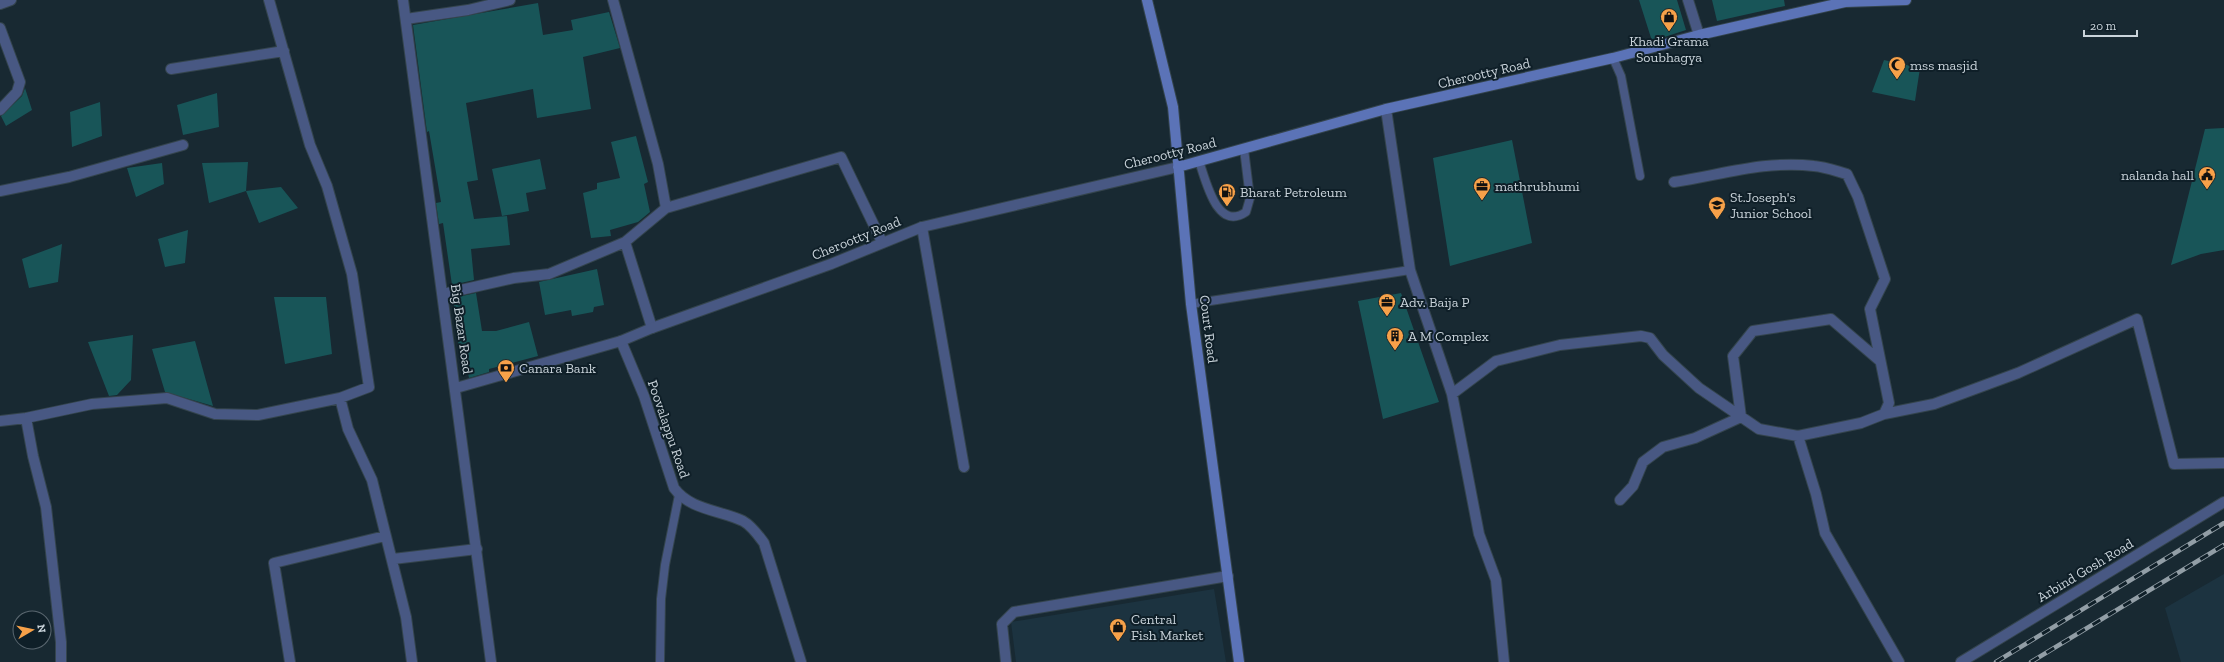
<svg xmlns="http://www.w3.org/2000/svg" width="2224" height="662" font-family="'Zilla Slab',serif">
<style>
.built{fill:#1c3340}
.building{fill:#185558}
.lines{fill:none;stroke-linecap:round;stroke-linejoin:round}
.service-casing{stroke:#34444d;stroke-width:10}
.minor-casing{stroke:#34444d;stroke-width:12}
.tertiary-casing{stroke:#34444d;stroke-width:12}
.secondary-casing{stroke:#34444d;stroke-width:12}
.service{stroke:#485883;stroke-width:8}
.minor{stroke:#485883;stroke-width:10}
.tertiary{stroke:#485883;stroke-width:10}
.secondary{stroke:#5b73b7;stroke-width:10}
.rail-casing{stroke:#929ea6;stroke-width:4.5}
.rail{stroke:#0f1f28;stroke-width:3;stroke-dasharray:9;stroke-linecap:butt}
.labels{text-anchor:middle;stroke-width:4;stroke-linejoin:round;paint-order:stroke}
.poi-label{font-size:14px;fill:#cad4db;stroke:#0f1f28;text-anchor:start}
.street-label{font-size:14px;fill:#cad4db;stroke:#0f1f28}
</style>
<rect width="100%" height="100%" fill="#182932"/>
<!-- built -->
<path class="built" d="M2224 574V662H2181L2165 608Z
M1214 589 1226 662H1016L1011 622Z"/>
<!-- building -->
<path class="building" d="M1639 0H1677L1686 30 1652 41Z
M1712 0H1784L1785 6 1717 21Z
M538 3 543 35 573 30 571 20 609 12 620 48 583 57 591 109 537 118 533 89 466 103 478 180 467 182 474 219 507 216 510 245 471 249 474 280 452 285 443 223 439 224 436 203 441 202 429 131 427 132 413 25Z
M1884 60 1920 68 1915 101 1872 92Z
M25 88 32 110 6 126 1 116 22 96Z
M217 93 219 127 183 135 177 105Z
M100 102 102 136 72 147 70 112Z
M2224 128V250L2201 254 2171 265 2205 129Z
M636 136 648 182 644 184 650 212 638 222 610 230 611 236 591 238 583 193 597 189V183L620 178 611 142Z
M1512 140 1532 243 1450 266 1433 158Z
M540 159 546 189 526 193 529 211 502 216 492 169Z
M248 162 246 191 209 203 202 163Z
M162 163 164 184 136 197 127 168Z
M281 187 298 208 259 223 246 191Z
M188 230 185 263 165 267 158 239Z
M62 244 58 282 29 288 22 259Z
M597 269 604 305 594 307 593 312 572 316 571 310 545 315 539 282Z
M476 293 482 331H496L529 322 538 356 489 369V372L469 378 468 373 462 374 453 298Z
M1401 293 1439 402 1383 419 1358 301Z
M274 297H326L332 354 285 364Z
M133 335 131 380 117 395 109 396 88 342Z
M195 341 213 406 165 392 152 349Z"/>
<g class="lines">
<defs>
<path id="service" d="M1613 58 1621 76 1640 176
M1199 161C1206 181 1217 232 1246 212L1250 198 1244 149
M1191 304 1410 270
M660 662 661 599 665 565 679 495"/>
<path id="minor" d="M269 0 310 145 327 186 352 274 369 387 340 398 348 429 372 480 406 617 412 662
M613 0 658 164 666 208 625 242 652 328
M1688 0 1699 35
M0 4 11 0
M406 19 468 10 510 0
M0 28 20 82 17 92 0 110
M171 69 284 51
M1386 109 1410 270 1452 394 1479 534 1496 580 1504 662
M0 191 69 177 183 145
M666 208 841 157 882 242
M922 227 964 467
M443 294 514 278 549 274 625 242
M621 341 644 396 674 488C690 510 720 510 743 521 752 526 758 535 764 543L801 662
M1452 394 1496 361 1560 345 1641 336 1650 338 1663 355 1699 388 1759 429 1798 436 1861 423 1884 414 1889 403 1870 309 1885 279 1858 197 1847 174C1836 171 1825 167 1814 166 1766 160 1721 175 1674 182
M1884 414 1934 404 2018 373 2137 319 2174 464 2224 463
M26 418 33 456 46 507 61 642V662
M0 421 26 418 92 404 167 398 215 414 258 415 340 398
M1798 436 1816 494 1825 533 1899 662
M1620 500 1633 486 1643 462 1663 447 1695 438 1741 417 1733 356 1753 331 1831 319 1880 361
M393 559 477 549
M290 662 274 563 385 536
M1006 662 1002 624 1014 612 1228 576"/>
<path id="tertiary" d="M403 0 491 662
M456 388 621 341 652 328 831 264 922 227 1178 167
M1961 662 2224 502"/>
<path id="secondary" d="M1147 0 1173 107 1191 304 1239 662
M1178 167 1386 109 1613 58 1699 35 1845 2 1906 0"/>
</defs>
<!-- service casing -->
<use href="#service" class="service-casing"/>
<!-- minor casing -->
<use href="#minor" class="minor-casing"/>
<!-- tertiary casing -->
<use href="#tertiary" class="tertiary-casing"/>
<!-- secondary casing -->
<use href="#secondary" class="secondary-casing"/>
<!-- service -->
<use href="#service" class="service"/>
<!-- minor -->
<use href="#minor" class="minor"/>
<!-- tertiary -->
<use href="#tertiary" class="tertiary"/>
<!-- secondary -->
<use href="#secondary" class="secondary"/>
<defs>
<path id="rail" d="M1996 662 2224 523
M2031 662 2224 545"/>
</defs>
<!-- rail casing -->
<use href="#rail" class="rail-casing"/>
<!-- rail -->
<use href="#rail" class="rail"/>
</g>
<!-- icons -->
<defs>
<symbol id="shop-pin" viewBox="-11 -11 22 30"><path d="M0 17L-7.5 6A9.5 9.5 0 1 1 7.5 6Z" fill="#f7a149" stroke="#0f1f28"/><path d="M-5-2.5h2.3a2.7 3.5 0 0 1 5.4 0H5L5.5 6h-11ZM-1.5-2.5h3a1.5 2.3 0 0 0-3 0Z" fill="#111"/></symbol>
<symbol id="mosque-pin" viewBox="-11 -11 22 30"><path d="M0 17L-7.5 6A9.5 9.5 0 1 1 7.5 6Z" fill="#f7a149" stroke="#0f1f28"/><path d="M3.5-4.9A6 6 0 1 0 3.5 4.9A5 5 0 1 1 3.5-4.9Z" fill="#111"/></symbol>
<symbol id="civic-pin" viewBox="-11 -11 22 30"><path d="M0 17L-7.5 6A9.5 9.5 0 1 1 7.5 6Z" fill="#f7a149" stroke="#0f1f28"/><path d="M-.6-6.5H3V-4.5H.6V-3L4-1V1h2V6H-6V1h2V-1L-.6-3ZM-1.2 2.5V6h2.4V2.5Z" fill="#111"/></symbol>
<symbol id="office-pin" viewBox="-11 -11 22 30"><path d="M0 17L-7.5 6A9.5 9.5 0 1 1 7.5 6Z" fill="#f7a149" stroke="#0f1f28"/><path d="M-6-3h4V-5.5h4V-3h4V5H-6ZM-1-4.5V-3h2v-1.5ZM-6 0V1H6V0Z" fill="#111"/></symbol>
<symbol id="fuel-pin" viewBox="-11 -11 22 30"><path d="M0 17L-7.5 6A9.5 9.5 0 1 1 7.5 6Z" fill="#f7a149" stroke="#0f1f28"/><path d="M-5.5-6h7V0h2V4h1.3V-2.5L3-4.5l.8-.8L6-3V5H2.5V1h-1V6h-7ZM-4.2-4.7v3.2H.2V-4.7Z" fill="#111"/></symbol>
<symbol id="school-pin" viewBox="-11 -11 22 30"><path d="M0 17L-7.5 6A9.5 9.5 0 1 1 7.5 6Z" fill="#f7a149" stroke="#0f1f28"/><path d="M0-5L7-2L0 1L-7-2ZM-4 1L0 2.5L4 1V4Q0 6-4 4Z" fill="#111"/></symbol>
<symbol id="building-pin" viewBox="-11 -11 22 30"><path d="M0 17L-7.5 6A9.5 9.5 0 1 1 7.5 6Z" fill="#f7a149" stroke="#0f1f28"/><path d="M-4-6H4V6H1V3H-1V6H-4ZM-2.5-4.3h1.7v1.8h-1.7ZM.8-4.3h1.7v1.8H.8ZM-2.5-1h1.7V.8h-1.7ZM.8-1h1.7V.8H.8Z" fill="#111"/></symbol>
<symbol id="bank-pin" viewBox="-11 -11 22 30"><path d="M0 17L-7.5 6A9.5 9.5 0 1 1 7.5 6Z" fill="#f7a149" stroke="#0f1f28"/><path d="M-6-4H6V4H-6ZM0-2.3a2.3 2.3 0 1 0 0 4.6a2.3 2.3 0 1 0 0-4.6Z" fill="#111"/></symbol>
</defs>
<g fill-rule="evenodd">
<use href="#shop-pin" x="1659" y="7" width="20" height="27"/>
<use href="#mosque-pin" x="1887" y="55" width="20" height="27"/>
<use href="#civic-pin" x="2197" y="165" width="20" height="27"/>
<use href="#office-pin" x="1472" y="176" width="20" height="27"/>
<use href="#fuel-pin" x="1217" y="182" width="20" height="27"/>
<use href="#school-pin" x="1707" y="195" width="20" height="27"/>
<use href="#office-pin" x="1377" y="292" width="20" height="27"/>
<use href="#building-pin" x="1385" y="326" width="20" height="27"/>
<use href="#bank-pin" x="496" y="358" width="20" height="27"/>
<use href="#shop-pin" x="1108" y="617" width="20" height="27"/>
</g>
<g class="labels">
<!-- poi labels -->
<g class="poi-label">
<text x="1669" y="46" text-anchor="middle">Khadi Grama<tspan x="1669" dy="16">Soubhagya</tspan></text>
<text x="1910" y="70">mss masjid</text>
<text x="2194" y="180" text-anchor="end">nalanda hall</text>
<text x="1495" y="191">mathrubhumi</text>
<text x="1240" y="197">Bharat Petroleum</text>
<text x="1730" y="202">St.Joseph's<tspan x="1730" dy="16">Junior School</tspan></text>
<text x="1400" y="307">Adv. Baija P</text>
<text x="1408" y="341">A M Complex</text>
<text x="519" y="373">Canara Bank</text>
<text x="1131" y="624">Central<tspan x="1131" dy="16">Fish Market</tspan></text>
</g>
<!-- street labels -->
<g class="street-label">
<text transform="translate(1484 73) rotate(-13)" y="5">Cherootty Road</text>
<text transform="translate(1170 153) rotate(-14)" y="5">Cherootty Road</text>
<text transform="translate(856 238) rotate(-22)" y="5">Cherootty Road</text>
<text transform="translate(462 329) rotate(82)" y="5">Big Bazar Road</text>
<text transform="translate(1209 329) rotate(83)" y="5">Court Road</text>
<text transform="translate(669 429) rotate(71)" y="5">Poovalappu Road</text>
<text transform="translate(2085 570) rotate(-31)" y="5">Arbind Gosh Road</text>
</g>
</g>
<!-- north arrow -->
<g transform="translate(32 630) rotate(81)"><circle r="19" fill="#0f1f28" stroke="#5a6770"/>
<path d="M0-3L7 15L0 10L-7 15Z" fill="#f7a149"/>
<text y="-6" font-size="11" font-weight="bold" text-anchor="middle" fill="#cad4db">N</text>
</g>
<!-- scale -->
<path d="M2084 30v6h53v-6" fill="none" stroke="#cad4db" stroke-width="2"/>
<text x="2090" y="30" font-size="12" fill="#cad4db" stroke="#0f1f28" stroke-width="3" paint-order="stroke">20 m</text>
</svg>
